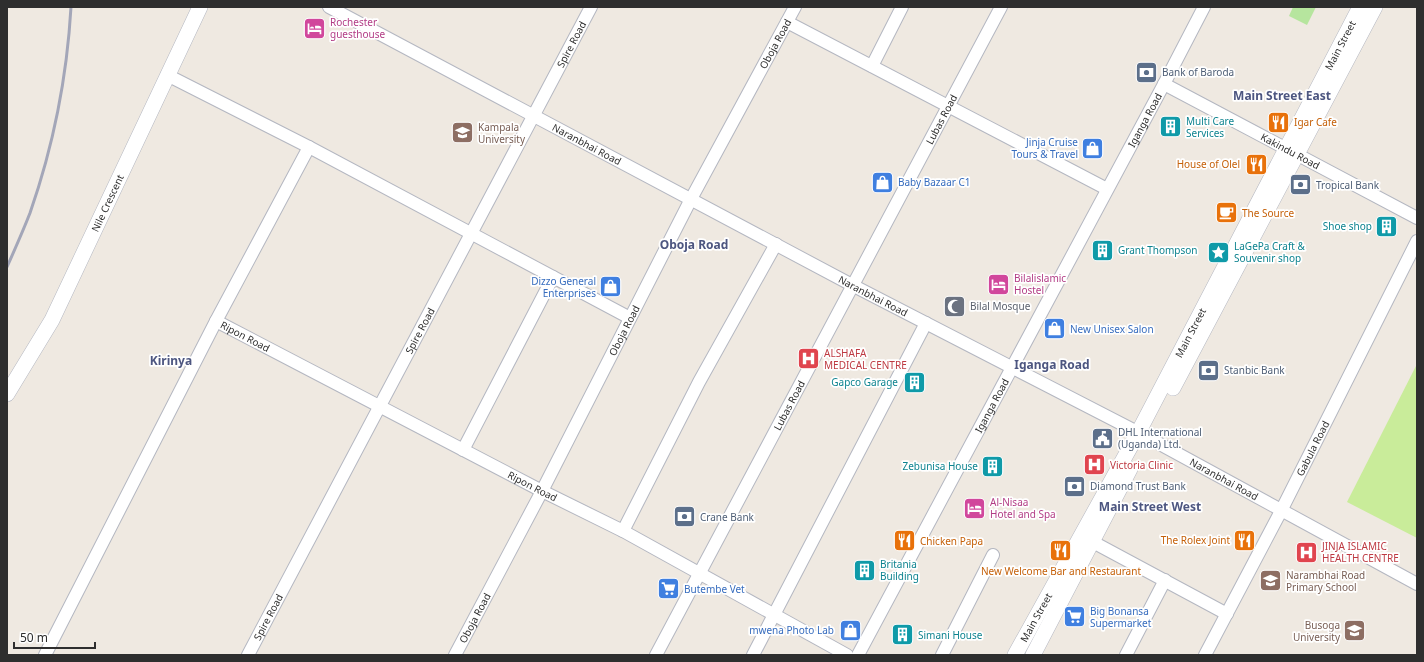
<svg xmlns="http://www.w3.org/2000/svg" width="1424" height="662" font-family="'Noto Sans',sans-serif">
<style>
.green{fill:#b6e59e}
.pitch{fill:#c9ec9a}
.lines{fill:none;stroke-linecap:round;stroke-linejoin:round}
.minor-casing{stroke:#b4b7c1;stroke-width:14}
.tertiary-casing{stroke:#b4b7c1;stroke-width:16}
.minor{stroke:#fff;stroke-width:12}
.tertiary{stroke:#fff;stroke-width:15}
.rail{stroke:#a3a6b8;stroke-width:3}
.labels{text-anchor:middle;stroke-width:3.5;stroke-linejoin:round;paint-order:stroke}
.hotel-label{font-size:10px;fill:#b23c85;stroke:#fff;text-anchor:start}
.street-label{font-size:10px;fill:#2e2e2e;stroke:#fff}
.service-label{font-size:10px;fill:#4e5e75;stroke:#fff;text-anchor:start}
.culture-label{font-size:10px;fill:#0d838f;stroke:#fff;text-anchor:start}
.food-label{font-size:10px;fill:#c56008;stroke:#fff;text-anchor:start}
.education-label{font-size:10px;fill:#785e54;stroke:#fff;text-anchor:start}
.shop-label{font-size:10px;fill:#366cbe;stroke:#fff;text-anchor:start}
.worship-label{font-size:10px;fill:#5b616d;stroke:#fff;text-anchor:start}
.health-label{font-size:10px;fill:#be3a42;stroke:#fff;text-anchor:start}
.quarter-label{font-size:12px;font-weight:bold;fill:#4d5680;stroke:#fff}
</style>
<rect width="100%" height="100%" fill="#efe9e1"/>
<!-- green -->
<path class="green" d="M1293 7H1316L1307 25 1289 16Z"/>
<!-- pitch -->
<path class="pitch" d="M1417 364V538L1347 502Z"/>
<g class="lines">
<defs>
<g id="minor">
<path id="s1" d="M329 7 852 285 1147 437 1417 584"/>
<path d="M787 22 1107 189"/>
<path d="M872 66 902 7"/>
<path d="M167 75 309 147 630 318"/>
<path id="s2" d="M1164 84 1417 218"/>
<path id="s3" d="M216 321 542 491 623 531 847 655"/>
<path d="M463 450 553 277"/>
<path d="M623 531 699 382 776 244"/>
<path d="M1091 541 1227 614"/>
<path d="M45 655 216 321 309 147"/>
<path id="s4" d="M248 655 591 7"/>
<path id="s5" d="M455 655 542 491 691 199 795 7"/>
<path id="s6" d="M656 655 1001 7"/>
<path d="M753 655 926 323"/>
<path id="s7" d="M858 655 1164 84 1204 7"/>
<path d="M942 655 993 555"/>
<path d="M1126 655 1165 580"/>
<path id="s8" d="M1205 655 1281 511 1417 241"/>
</g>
<g id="tertiary">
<path d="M1173 388 1375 7"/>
<path id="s9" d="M7 394 52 320 200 7"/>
<path id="s10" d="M1015 655 1138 433 1360 7"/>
<path d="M1033 655 1130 469"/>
</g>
</defs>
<!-- minor casing -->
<use href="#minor" class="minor-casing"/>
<!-- tertiary casing -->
<use href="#tertiary" class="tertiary-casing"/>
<!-- minor -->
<use href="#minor" class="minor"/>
<!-- tertiary -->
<use href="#tertiary" class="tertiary"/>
<!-- rail -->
<path class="rail" d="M7 267C15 249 23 231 30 213 53 147 67 77 71 7"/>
</g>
<!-- icons -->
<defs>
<symbol id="hotel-square" viewBox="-11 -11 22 22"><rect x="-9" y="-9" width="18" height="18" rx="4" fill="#d1479c" stroke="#fff"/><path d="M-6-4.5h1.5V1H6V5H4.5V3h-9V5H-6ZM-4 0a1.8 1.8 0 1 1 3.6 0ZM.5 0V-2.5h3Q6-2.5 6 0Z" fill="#fff"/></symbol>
<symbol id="bank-square" viewBox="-11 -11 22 22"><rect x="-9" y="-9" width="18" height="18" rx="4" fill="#5c6f8a" stroke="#fff"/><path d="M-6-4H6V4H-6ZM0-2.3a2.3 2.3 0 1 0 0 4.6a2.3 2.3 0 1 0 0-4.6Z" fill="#fff"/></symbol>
<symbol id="restaurant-square" viewBox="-11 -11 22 22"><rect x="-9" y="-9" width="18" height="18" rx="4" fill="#e8710a" stroke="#fff"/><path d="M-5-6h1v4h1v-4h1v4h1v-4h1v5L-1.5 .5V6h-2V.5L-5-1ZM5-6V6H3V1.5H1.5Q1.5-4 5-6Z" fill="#fff"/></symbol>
<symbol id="building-square" viewBox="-11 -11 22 22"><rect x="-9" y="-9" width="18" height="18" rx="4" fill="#0f9aa8" stroke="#fff"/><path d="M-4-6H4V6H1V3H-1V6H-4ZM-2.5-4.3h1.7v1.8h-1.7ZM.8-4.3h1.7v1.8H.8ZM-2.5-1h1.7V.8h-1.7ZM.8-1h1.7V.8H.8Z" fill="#fff"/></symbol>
<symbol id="school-square" viewBox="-11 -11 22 22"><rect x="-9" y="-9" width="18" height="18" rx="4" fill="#8d6e63" stroke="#fff"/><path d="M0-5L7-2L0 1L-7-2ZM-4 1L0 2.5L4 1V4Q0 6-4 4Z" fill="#fff"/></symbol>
<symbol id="shop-square" viewBox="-11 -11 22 22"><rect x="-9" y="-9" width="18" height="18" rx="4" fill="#3f7fe0" stroke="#fff"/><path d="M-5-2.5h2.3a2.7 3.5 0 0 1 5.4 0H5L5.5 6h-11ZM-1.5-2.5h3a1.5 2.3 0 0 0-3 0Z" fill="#fff"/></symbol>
<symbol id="cafe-square" viewBox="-11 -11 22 22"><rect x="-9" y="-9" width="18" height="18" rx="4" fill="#e8710a" stroke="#fff"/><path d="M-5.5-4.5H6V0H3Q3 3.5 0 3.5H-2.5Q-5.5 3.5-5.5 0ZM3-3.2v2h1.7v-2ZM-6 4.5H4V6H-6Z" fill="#fff"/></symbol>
<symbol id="sight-square" viewBox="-11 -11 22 22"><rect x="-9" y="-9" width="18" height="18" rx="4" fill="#0f9aa8" stroke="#fff"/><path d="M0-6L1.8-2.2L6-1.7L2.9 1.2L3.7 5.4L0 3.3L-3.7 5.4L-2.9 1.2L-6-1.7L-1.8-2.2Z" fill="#fff"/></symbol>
<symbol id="mosque-square" viewBox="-11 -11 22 22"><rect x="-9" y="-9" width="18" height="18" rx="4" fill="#6b7280" stroke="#fff"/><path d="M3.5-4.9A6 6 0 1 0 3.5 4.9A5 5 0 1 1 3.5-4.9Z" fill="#fff"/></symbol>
<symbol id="hospital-square" viewBox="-11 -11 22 22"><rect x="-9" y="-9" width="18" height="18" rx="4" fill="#e0444e" stroke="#fff"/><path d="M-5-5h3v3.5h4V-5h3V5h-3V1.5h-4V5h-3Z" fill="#fff"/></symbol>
<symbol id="civic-square" viewBox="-11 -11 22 22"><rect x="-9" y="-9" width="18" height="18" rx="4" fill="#5c6f8a" stroke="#fff"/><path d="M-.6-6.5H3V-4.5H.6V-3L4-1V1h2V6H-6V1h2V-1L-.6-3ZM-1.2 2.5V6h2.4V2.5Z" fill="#fff"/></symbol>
<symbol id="supermarket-square" viewBox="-11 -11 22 22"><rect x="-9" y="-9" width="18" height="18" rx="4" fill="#3f7fe0" stroke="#fff"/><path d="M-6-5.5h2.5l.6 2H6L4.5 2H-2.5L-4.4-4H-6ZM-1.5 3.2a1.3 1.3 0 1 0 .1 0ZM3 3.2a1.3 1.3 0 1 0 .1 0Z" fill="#fff"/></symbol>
</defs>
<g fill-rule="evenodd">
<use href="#hotel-square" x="302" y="16" width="25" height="25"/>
<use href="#bank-square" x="1134" y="60" width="25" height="25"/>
<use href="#restaurant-square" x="1266" y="110" width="25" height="25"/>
<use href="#building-square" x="1158" y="114" width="25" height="25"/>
<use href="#school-square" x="450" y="120" width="25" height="25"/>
<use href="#shop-square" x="1080" y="136" width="25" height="25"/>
<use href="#restaurant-square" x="1244" y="152" width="25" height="25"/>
<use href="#shop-square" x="870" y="170" width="25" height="25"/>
<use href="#bank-square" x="1288" y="172" width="25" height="25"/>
<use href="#cafe-square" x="1214" y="200" width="25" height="25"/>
<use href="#building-square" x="1374" y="214" width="25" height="25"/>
<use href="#building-square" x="1090" y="238" width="25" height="25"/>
<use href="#sight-square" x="1206" y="240" width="25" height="25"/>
<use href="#hotel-square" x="986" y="272" width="25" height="25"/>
<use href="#shop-square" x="598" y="274" width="25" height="25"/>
<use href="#mosque-square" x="942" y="294" width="25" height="25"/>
<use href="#shop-square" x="1042" y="316" width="25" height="25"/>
<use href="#hospital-square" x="796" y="346" width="25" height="25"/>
<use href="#bank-square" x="1196" y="358" width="25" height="25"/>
<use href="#building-square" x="902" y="370" width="25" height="25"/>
<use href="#civic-square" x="1090" y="426" width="25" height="25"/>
<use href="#hospital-square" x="1082" y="452" width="25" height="25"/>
<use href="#building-square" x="980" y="454" width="25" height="25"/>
<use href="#bank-square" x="1062" y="474" width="25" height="25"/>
<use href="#hotel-square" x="962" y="496" width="25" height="25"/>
<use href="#bank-square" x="672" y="504" width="25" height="25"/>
<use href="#restaurant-square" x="1232" y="528" width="25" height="25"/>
<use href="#restaurant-square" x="892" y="528" width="25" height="25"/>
<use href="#restaurant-square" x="1048" y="538" width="25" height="25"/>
<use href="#hospital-square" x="1294" y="540" width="25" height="25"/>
<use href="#building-square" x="852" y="558" width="25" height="25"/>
<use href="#school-square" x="1258" y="568" width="25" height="25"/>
<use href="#supermarket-square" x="656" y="576" width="25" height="25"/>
<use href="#supermarket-square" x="1062" y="604" width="25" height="25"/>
<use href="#shop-square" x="838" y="618" width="25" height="25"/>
<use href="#school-square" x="1342" y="618" width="25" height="25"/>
<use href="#building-square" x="890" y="622" width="25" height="25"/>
</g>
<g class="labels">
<!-- hotel labels -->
<g class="hotel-label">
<text x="330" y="26">Rochester<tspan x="330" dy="12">guesthouse</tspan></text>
<text x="1014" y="282">Bilalislamic<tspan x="1014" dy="12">Hostel</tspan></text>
<text x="990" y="506">Al-Nisaa<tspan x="990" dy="12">Hotel and Spa</tspan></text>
</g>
<!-- street labels -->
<g class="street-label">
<text dy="4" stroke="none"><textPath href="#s5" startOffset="690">Oboja Road</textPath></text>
<text dy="4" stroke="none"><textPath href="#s4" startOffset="691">Spire Road</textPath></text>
<text dy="4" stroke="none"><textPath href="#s10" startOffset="691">Main Street</textPath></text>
<text dy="4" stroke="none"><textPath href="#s6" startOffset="607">Lubas Road</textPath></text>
<text dy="4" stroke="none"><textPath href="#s7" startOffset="607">Iganga Road</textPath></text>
<text dy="4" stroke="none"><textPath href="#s1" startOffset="292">Naranbhai Road</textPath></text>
<text dy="4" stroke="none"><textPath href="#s2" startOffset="143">Kakindu Road</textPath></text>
<text dy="4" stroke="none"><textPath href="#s9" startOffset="216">Nile Crescent</textPath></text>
<text dy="4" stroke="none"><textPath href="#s1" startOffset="616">Naranbhai Road</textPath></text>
<text dy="4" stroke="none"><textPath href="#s5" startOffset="366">Oboja Road</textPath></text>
<text dy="4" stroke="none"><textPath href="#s4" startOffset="367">Spire Road</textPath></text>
<text dy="4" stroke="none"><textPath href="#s10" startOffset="367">Main Street</textPath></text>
<text dy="4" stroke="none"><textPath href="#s3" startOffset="33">Ripon Road</textPath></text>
<text dy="4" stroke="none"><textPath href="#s6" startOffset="283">Lubas Road</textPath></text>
<text dy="4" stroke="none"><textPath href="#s7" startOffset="283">Iganga Road</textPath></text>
<text dy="4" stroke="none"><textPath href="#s8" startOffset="233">Gabula Road</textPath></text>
<text dy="4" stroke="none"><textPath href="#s1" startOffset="1012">Naranbhai Road</textPath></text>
<text dy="4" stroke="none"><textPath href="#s3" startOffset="357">Ripon Road</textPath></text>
<text dy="4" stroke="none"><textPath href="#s4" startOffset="43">Spire Road</textPath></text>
<text dy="4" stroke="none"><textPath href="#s10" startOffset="43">Main Street</textPath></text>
<text dy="4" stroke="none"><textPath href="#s5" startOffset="42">Oboja Road</textPath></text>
</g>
<!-- service labels -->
<g class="service-label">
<text x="1162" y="76">Bank of Baroda</text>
<text x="1316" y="189">Tropical Bank</text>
<text x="1224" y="374">Stanbic Bank</text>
<text x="1118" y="436">DHL International<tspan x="1118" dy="12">(Uganda) Ltd.</tspan></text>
<text x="1090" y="490">Diamond Trust Bank</text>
<text x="700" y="521">Crane Bank</text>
</g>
<!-- culture labels -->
<g class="culture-label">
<text x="1186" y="125">Multi Care<tspan x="1186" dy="12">Services</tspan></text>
<text x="1372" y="230" text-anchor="end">Shoe shop</text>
<text x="1234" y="250">LaGePa Craft &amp;<tspan x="1234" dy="12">Souvenir shop</tspan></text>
<text x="1118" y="254">Grant Thompson</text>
<text x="898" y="386" text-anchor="end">Gapco Garage</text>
<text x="978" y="470" text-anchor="end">Zebunisa House</text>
<text x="880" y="568">Britania<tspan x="880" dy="12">Building</tspan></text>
<text x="918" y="639">Simani House</text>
</g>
<!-- food labels -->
<g class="food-label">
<text x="1294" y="126">Igar Cafe</text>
<text x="1240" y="168" text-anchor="end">House of Olel</text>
<text x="1242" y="217">The Source</text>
<text x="1230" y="544" text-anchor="end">The Rolex Joint</text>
<text x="920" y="545">Chicken Papa</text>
<text x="1061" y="575" text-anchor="middle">New Welcome Bar and Restaurant</text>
</g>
<!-- education labels -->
<g class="education-label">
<text x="478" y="131">Kampala<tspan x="478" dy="12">University</tspan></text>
<text x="1286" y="579">Narambhai Road<tspan x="1286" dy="12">Primary School</tspan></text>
<text x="1340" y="629" text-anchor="end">Busoga<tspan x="1340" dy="12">University</tspan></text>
</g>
<!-- shop labels -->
<g class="shop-label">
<text x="1078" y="146" text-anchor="end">Jinja Cruise<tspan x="1078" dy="12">Tours &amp; Travel</tspan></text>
<text x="898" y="186">Baby Bazaar C1</text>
<text x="596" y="285" text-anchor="end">Dizzo General<tspan x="596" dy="12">Enterprises</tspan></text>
<text x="1070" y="333">New Unisex Salon</text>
<text x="684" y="593">Butembe Vet</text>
<text x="1090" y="615">Big Bonansa<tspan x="1090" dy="12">Supermarket</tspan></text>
<text x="834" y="634" text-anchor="end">mwena Photo Lab</text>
</g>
<!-- worship labels -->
<g class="worship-label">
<text x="970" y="310">Bilal Mosque</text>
</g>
<!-- health labels -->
<g class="health-label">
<text x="824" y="357">ALSHAFA<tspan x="824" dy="12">MEDICAL CENTRE</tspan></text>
<text x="1110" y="469">Victoria Clinic</text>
<text x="1322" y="550">JINJA ISLAMIC<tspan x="1322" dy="12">HEALTH CENTRE</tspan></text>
</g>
<!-- quarter labels -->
<g class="quarter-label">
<text x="1282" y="100">Main Street East</text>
<text x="694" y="249">Oboja Road</text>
<text x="171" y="365">Kirinya</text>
<text x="1052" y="369">Iganga Road</text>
<text x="1150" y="511">Main Street West</text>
</g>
</g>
<!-- border -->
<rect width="1424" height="662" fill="none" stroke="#2e2e2e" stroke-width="16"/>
<!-- scale -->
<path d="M14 642v6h81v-6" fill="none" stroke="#2e2e2e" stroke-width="2"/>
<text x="20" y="642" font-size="12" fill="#2e2e2e" stroke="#ffffff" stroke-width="3" paint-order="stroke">50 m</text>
</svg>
